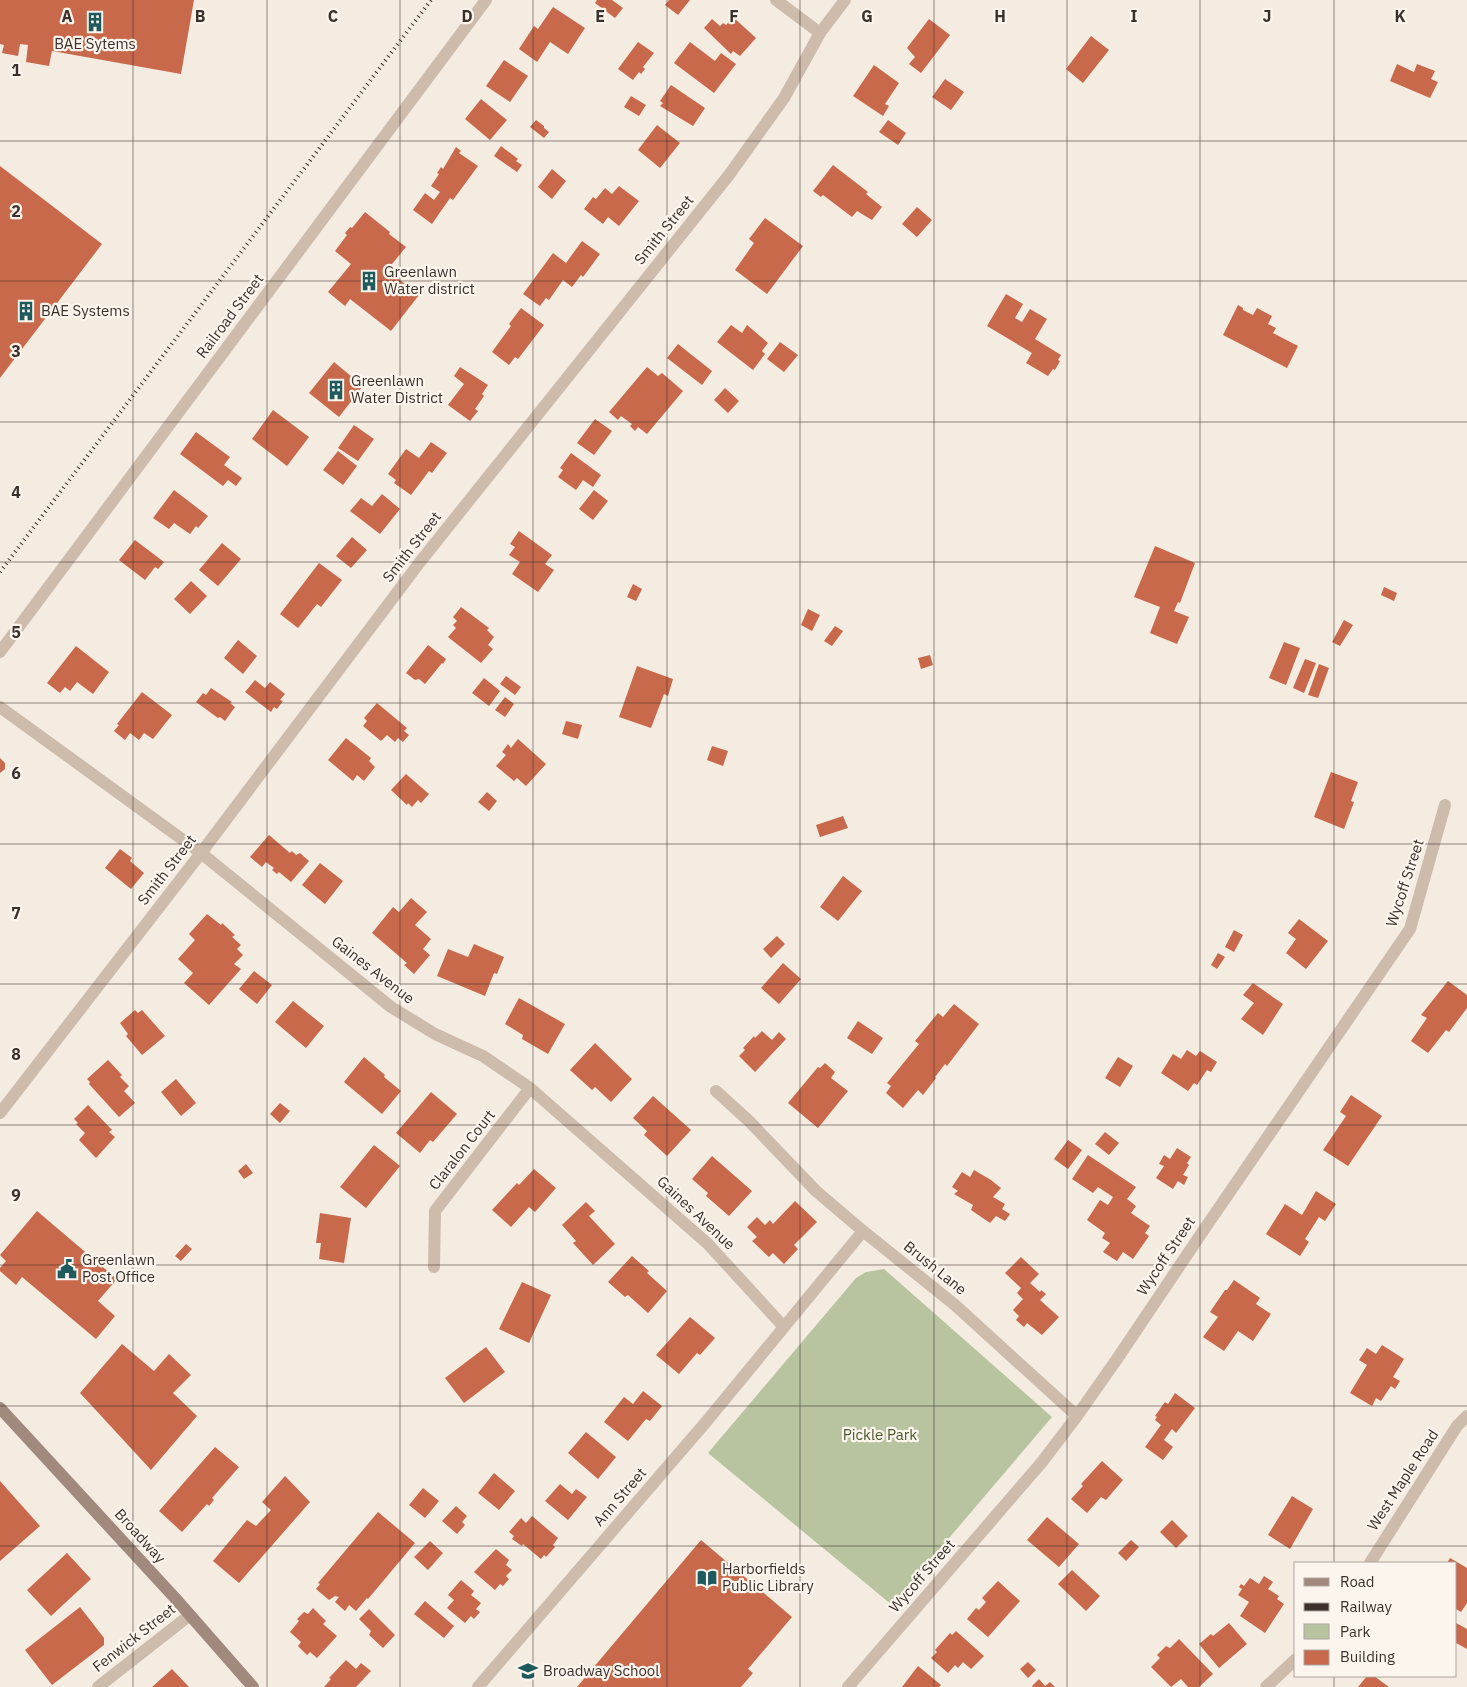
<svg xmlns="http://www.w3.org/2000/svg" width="1467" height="1687" font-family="'IBM Plex Sans',sans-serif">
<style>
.green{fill:#b8c4a0}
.building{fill:#c8694b}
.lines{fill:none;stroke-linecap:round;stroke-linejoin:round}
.street{stroke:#cdbbac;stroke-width:12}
.secondary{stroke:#a18a7d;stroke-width:12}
.rail{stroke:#3b302b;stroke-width:4;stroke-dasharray:1 4;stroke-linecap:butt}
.grid{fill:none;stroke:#3b302b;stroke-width:1;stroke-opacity:0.55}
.labels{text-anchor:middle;stroke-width:4.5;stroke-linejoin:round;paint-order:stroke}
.poi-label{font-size:15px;fill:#3b302b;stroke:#fbf5ee;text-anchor:start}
.street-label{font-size:15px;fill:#3b302b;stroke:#fbf5ee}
.park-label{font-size:15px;fill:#4a5a2e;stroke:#fbf5ee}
.grid-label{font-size:16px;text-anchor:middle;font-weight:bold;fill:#3b302b;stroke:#fbf5ee;stroke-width:4.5;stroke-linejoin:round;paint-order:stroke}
</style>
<rect width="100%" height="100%" fill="#f4ebe1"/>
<!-- green -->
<path class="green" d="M884 1269 1052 1417 892 1605 708 1453 856 1278 866 1272Z"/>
<!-- building -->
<path class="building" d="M0 0H194L181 74 52 51 49 66 26 62 28 45 20 44 18 56 2 53 4 45 0 44Z
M597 0H612L623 8 615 18 595 3Z
M669 0H690L678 15 665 5Z
M553 7 585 28 568 54 550 42 537 62 519 49 534 26 538 29Z
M733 17 756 38 740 56 733 51 731 54 704 28 712 19 720 26 723 23 726 25Z
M929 19 950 35 921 73 909 64 915 57 907 48Z
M1091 36 1109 50 1083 83 1066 69Z
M638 42 654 53 643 67 645 69 641 74 639 72 633 80 618 69Z
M690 42 715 61 721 53 736 64 714 93 674 63Z
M504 60 528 76 510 102 486 86Z
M1397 64 1414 72 1417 64 1435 71 1431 79 1438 82 1430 98 1390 81Z
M874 65 899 83 885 104 889 106 883 116 853 96Z
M945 79 964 92 951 110 932 97Z
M671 85 705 108 693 126 660 106 663 103 660 101Z
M631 96 646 105 639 116 624 107Z
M481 99 507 120 490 140 465 119Z
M536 120 544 126V128L549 132 544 138 530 127Z
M888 120 906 133 898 145 879 132Z
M657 125 680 143 660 168 638 150Z
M501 146 518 159 516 161 522 165 517 172 494 156Z
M456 147 461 151 459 153 478 166 453 200 450 198 432 224 413 210 425 193 434 200 440 192 431 186 439 174 437 173 441 167 443 169Z
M833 165 868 192 866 194 882 207 872 220 857 211 852 217 823 195 821 197 813 191Z
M0 166 102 244 0 378Z
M552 169 566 181 552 199 538 187Z
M619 186 639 201 619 226 608 217 603 224 584 209 593 197 596 199 605 188 612 194Z
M917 207 932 220 917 237 902 224Z
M365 212 390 232 389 234 406 247 387 270 419 295 391 331 350 299 345 306 328 292 351 264 335 251 347 235 345 233 350 227 352 228Z
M765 218 803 246 767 294 735 270 754 243 749 239Z
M582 241 600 254 583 277 581 275 572 287 563 280 549 300 546 298 540 306 523 294 553 253 566 263Z
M1006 294 1023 304 1015 318 1022 322 1030 309 1047 319 1035 339 1061 355 1058 360 1060 361 1055 370 1053 369 1048 376 1026 363 1032 353 987 326Z
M1238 305 1243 308V310L1253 315 1257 308 1272 316 1268 324 1276 328 1273 333 1298 346 1287 368 1223 335Z
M521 308 544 325 518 359 515 357 509 365 492 352 511 326 509 324Z
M731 325 742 333 747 325 768 343 762 351 765 354 753 370 717 342Z
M780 342 798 355 784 372 767 359Z
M678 344 712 371 702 385 667 358Z
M334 362 363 386 339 417 309 393Z
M460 367 488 385 482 394 484 396 475 409 478 411 470 421 448 405 464 384 454 376Z
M647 367 658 376 662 373 683 391 647 434 638 427 635 431 630 426 632 424 621 416 618 420 609 412Z
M725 388 739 401 728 413 714 400Z
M273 410 309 437 287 466 252 439Z
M595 419 612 431 594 455 577 443Z
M354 425 374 439 358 461 338 448Z
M196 432 230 457 224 465 242 478 236 486 228 480 223 486 180 454Z
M431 442 447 453 432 473 429 471 411 495 394 483 396 480 388 474 406 449 419 458Z
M338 451 357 466 343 485 323 470Z
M571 453 601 475 593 487 583 480 576 490 558 477 563 470 560 468Z
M174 490 208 516 198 528 196 526 190 534 174 523 169 529 153 518Z
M594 490 608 501 593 520 579 509Z
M382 494 400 509 380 534 350 511 361 498 372 506Z
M519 531 552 555 545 564 554 570 538 592 512 574 520 562 509 555 515 547 510 544Z
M352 537 367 550 351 568 336 556Z
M135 540 164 562 158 569 155 567 145 580 119 560Z
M222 543 241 559 218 586 199 570Z
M1155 546 1195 563 1180 603 1178 602 1174 611 1189 617 1177 644 1150 633 1160 607 1134 597Z
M319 563 342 580 321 607 317 604 298 628 280 614Z
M191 581 207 596 190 614 174 599Z
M633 584 642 589 636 601 627 597Z
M1384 587 1397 593 1394 601 1381 595Z
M461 607 489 628 487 630 494 637 488 645 493 649 481 663 448 637 456 628 453 625 457 621 453 617Z
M808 609 820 615 812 631 801 625Z
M1344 620 1353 625 1340 646 1332 642Z
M835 626 843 631 832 646 824 641Z
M238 640 257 656 243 674 224 658Z
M1284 642 1300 648 1286 685 1269 678Z
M428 645 446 659 443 664 442 663 425 684 419 679 415 680 406 673Z
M76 646 109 672 93 694 77 682 70 691 65 687 60 693 47 683Z
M930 655 933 665 921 669 918 658Z
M1305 659 1316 663 1304 693 1293 688Z
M1319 664 1329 668 1318 698 1308 695Z
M637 666 673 679 668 696 664 694 651 728 619 717Z
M506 676 521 687 515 695 500 684Z
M484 678 500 691 489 706 472 693Z
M255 680 265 688 270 682 285 694 280 700 283 701 277 709 274 707 271 712 245 692Z
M211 688 232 702 230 703 235 707 225 721 220 717 218 718 196 702 203 693 206 695Z
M142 692 172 715 153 739 144 733 139 740 130 733 125 740 114 731 119 725 117 724Z
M505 697 514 704 505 717 495 710Z
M377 703 407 728 404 731 409 735 403 742 398 738 395 742 387 735 381 741 363 726 367 721 364 718Z
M566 721 582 725 578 739 562 734Z
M346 738 371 758 369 761 375 767 364 781 357 775 353 781 328 760Z
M518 739 546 764 526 786 517 778 514 781 496 766 506 755 502 752 508 744 511 748Z
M712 746 728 751 723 766 707 760Z
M0 758 5 763V769L0 773Z
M1331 772 1358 782 1351 801 1354 802 1344 829 1314 817Z
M406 774 429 794 421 803 418 800 412 807 408 803 407 805 391 790Z
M487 792 497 801 489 811 478 802Z
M843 816 848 828 820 837 816 825Z
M269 835 290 853 292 851 296 855 300 853 309 861 291 882 279 872 277 874 272 870 274 868 266 862 262 867 250 857Z
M120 849 132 858 130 861 144 873 131 889 105 868Z
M320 863 343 881 325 904 302 885Z
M843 876 862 891 838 921 820 907Z
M411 898 427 912 415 925 431 939 423 949 430 955 414 974 404 965 407 963 372 933 393 907 399 912Z
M207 914 221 925 222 923 235 935 232 937 241 945 237 949 243 955 234 964 241 969 209 1005 184 983 193 973 178 959 195 940 189 934Z
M1299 919 1328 941 1306 969 1286 953 1296 939 1288 933Z
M1234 930 1243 935 1234 952 1225 947Z
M777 936 785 944 771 958 763 949Z
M474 944 504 957 497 974 494 973 485 996 437 976 448 949 468 957Z
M1218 953 1225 957 1217 969 1211 965Z
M783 963 801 979 779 1004 761 988Z
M254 971 272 985 257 1004 239 989Z
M1448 981 1467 995V1008L1449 1032 1446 1030 1428 1053 1411 1041 1427 1018 1421 1015Z
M1253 983 1283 1004 1263 1035 1241 1019 1254 1003 1243 995Z
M519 998 565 1024 548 1054 522 1039 523 1035 505 1024Z
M293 1001 324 1026 306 1048 275 1022Z
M954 1004 979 1024 947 1066 945 1064 935 1077 936 1078 923 1095 918 1090 903 1108 886 1093 891 1086 887 1083 919 1044 915 1041 938 1013 943 1017Z
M135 1010 138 1013 142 1010 165 1036 142 1055 126 1036 128 1034 120 1023Z
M858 1021 883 1038 872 1054 847 1038Z
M762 1031 772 1040 779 1032 786 1039 755 1072 739 1056 745 1050 743 1048 754 1036 755 1038Z
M595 1043 632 1079 611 1102 595 1087 592 1090 570 1070Z
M1187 1050 1196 1056 1200 1051 1217 1062 1211 1072 1207 1070 1197 1085 1194 1083 1188 1091 1161 1073 1173 1054 1181 1059Z
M364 1057 385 1075 384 1077 401 1091 382 1114 344 1082Z
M1118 1057 1133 1066 1120 1087 1105 1078Z
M108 1060 122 1075 120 1077 129 1086 124 1091 135 1103 119 1117 89 1084 90 1082 87 1079Z
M825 1063 835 1072 831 1078 848 1091 818 1128 788 1103 818 1067 820 1068Z
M176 1079 196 1103 181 1116 161 1092Z
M431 1092 457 1114 433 1142 430 1140 420 1153 396 1133Z
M1351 1095 1382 1116 1348 1166 1323 1150 1346 1116 1340 1112Z
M653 1096 691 1130 667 1156 644 1135 647 1131 633 1118Z
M280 1103 290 1111 280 1123 270 1114Z
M88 1105 112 1130 109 1132 115 1137 96 1158 79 1140 85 1133 76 1124 78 1123 74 1119Z
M1105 1132 1119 1143 1109 1155 1095 1144Z
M1068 1140 1082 1150 1068 1169 1054 1159Z
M374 1145 400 1166 366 1208 340 1187Z
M1177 1148 1191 1157 1187 1163 1189 1165 1183 1175 1188 1177 1184 1185 1178 1181 1173 1189 1156 1178 1164 1166 1159 1164 1164 1155 1170 1159Z
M1088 1155 1136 1187 1127 1199 1136 1206 1131 1213 1150 1226 1145 1233 1149 1236 1133 1259 1123 1252 1117 1261 1103 1252 1110 1243 1102 1238 1105 1233 1087 1220 1100 1200 1108 1205 1113 1197 1098 1187 1093 1193 1072 1179Z
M712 1156 752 1191 729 1216 706 1196 708 1193 692 1179Z
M246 1164 253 1173 244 1179 238 1171Z
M534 1169 556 1188 535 1212 529 1207 511 1227 492 1210 517 1183 519 1185Z
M974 1170 991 1180 1001 1188 993 1197 1005 1204 1002 1209 1010 1214 1005 1221 996 1216 990 1223 971 1210 973 1205 954 1194 958 1191 952 1187 962 1172 970 1177Z
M1316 1191 1336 1204 1325 1221 1319 1217 1305 1239 1309 1242 1300 1256 1266 1234 1285 1204 1302 1215Z
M795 1201 817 1222 794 1245 798 1249 784 1264 773 1253 769 1257 752 1241 757 1237 747 1227 757 1217 765 1225 770 1220 773 1224Z
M586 1202 595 1211 589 1216 615 1244 593 1265 573 1243 576 1241 562 1225Z
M37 1211 117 1279 98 1301 115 1316 96 1339 22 1277 16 1285 0 1271V1268L6 1261 0 1255Z
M320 1213 351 1218 344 1263 319 1259 321 1243H316Z
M186 1244 192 1249 181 1261 175 1256Z
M632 1256 649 1271 647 1273 667 1291 648 1313 628 1295 625 1297 608 1282Z
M1021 1257 1039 1274 1030 1283 1040 1292 1041 1290 1046 1294 1040 1300 1059 1317 1042 1335 1027 1323 1024 1327 1016 1320 1019 1316 1013 1310 1023 1299 1017 1293 1021 1288 1005 1273Z
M1234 1280 1260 1298 1256 1304 1271 1314 1253 1341 1238 1331 1224 1351 1203 1337 1218 1317 1210 1312 1225 1290H1227Z
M522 1282 551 1295 529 1343 499 1329Z
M690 1317 715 1338 700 1355 697 1353 679 1374 656 1355Z
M122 1344 154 1371 169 1354 191 1375 173 1393 197 1416 151 1470 80 1393Z
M1382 1345 1404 1359 1393 1377 1400 1381 1395 1389 1391 1386 1381 1401 1376 1398 1372 1406 1350 1393 1367 1365 1359 1360 1367 1348 1376 1354Z
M486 1347 505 1372 464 1403 445 1378Z
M643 1391 662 1406 650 1421 646 1419 628 1441 604 1422 624 1397 633 1404Z
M1175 1393 1195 1408 1176 1433 1172 1429 1164 1440 1173 1447 1163 1460 1145 1447 1161 1425 1155 1420 1157 1417 1155 1416 1165 1402 1168 1404Z
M586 1432 616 1457 598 1479 568 1453Z
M215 1447 239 1467 212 1498 214 1500 209 1506 207 1504 182 1532 159 1511Z
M1102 1461 1123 1480 1106 1500 1101 1497 1087 1513 1071 1499 1083 1486 1081 1484Z
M494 1473 515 1491 499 1510 478 1493Z
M285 1476 310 1502 239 1583 213 1561 247 1520 256 1526 271 1510 262 1502Z
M0 1481 40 1526 0 1561Z
M560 1484 572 1494 576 1489 587 1497 568 1520 545 1501Z
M423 1488 439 1501 425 1518 409 1505Z
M1292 1496 1313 1509 1290 1549 1268 1535Z
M456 1506 467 1516 462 1522 465 1525 457 1534 442 1521Z
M378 1512 415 1543 368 1599 367 1598 356 1611 349 1605 345 1611 335 1602 339 1597 335 1596 329 1600 316 1589 320 1584 318 1583Z
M532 1516 558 1538 553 1545 555 1547 546 1557 544 1555 541 1559 523 1544 522 1546 512 1539 514 1536 509 1532 521 1518 526 1523Z
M1047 1517 1079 1544 1059 1567 1027 1540Z
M1172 1520 1188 1536 1176 1548 1160 1532Z
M701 1540 792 1617 748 1669 753 1673 741 1687H577Z
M1131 1540 1139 1547 1126 1561 1118 1553Z
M430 1541 443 1553 428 1570 414 1557Z
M496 1549 509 1560 506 1565 512 1570 506 1576 509 1579 503 1586 500 1584 495 1590 474 1572Z
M67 1553 91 1579 51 1616 27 1590Z
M1450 1558 1467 1568V1603L1461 1612 1456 1609V1563H1447Z
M1072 1570 1100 1596 1086 1611 1058 1584Z
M1264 1576 1273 1582 1268 1589 1279 1596 1277 1599 1284 1604 1265 1633 1240 1616 1249 1602 1238 1595 1242 1589 1239 1587 1241 1584 1244 1586 1250 1578 1259 1584Z
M461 1580 474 1591 471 1595 481 1603 476 1609 480 1612 474 1619 471 1616 465 1623 447 1608 454 1600 448 1595Z
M998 1581 1020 1601 988 1637 967 1619 976 1608 979 1610 986 1602 982 1598Z
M425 1601 454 1626 444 1638 414 1614Z
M80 1607 104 1638V1645L52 1685 25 1650Z
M313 1608 326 1621 323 1624 337 1636 317 1658 310 1652 307 1655 298 1646 301 1642 290 1632 299 1621 297 1619 304 1612 308 1614Z
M369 1609 395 1635 383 1648 369 1635 371 1631 359 1619Z
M1229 1623 1247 1644 1219 1668 1199 1644 1211 1634 1213 1636Z
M1456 1623 1467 1629V1649L1456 1643Z
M956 1631 984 1656 971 1669 963 1662 958 1668 955 1665 948 1673 931 1658 937 1652 935 1650 950 1633 952 1635Z
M1179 1639 1213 1674 1199 1687H1188L1181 1679 1171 1687 1151 1667 1160 1658 1157 1655 1166 1646 1170 1648Z
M346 1660 356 1669 361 1663 371 1671 356 1687H324L331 1679 329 1678Z
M1028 1662 1036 1670 1028 1678 1020 1669Z
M918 1666 941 1685 939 1687H902Z
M172 1669 189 1687H152Z
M1367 1676H1374L1389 1687H1358Z
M1039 1679 1045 1686 1050 1682 1055 1687H1033L1032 1686Z"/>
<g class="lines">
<!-- street -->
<path class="street" d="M776 0 820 33
M0 652 486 0
M0 707 201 853 391 1007 435 1034 483 1056 530 1088 708 1244 783 1326
M716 1091 749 1121 816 1191 863 1231
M0 1113 201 853 420 562 729 175 784 98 820 33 845 0
M434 1267 435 1211 530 1088
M1370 1563 1457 1426 1467 1416
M98 1687 190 1615
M478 1687 706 1422 863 1231 955 1305 1077 1416
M848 1687 1042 1462 1077 1416 1117 1359 1201 1234 1410 929 1445 805
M1266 1687 1296 1659"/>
<!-- secondary -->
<path class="secondary" d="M0 1408 175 1598 253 1687"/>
<!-- rail -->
<path class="rail" d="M0 572 431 0"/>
</g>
<!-- grid -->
<path class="grid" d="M133 0V1687M267 0V1687M400 0V1687M533 0V1687M667 0V1687M800 0V1687M934 0V1687M1067 0V1687M1200 0V1687M1334 0V1563M0 141H1467M0 281H1467M0 422H1467M0 562H1467M0 703H1467M0 844H1467M0 984H1467M0 1125H1467M0 1265H1467M0 1406H1467M0 1546H1467M1334 1676V1687"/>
<!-- icons -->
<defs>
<symbol id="building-bare" viewBox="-9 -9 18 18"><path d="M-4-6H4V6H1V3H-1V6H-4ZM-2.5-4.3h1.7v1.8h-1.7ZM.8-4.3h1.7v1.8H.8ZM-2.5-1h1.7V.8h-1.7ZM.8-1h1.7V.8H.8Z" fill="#1f5a5e" stroke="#fbf5ee" stroke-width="2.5" paint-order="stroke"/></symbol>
<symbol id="civic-bare" viewBox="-9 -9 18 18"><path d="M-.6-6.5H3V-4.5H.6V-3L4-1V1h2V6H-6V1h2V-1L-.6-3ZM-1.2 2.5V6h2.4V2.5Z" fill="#1f5a5e" stroke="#fbf5ee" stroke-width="2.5" paint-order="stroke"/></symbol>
<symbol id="library-bare" viewBox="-9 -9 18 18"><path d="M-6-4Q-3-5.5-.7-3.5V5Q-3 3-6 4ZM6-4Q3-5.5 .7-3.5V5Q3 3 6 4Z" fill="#1f5a5e" stroke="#fbf5ee" stroke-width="2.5" paint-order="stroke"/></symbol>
<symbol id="school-bare" viewBox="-9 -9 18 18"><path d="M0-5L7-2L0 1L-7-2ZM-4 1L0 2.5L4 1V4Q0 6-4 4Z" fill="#1f5a5e" stroke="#fbf5ee" stroke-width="2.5" paint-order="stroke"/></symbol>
</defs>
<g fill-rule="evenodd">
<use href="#building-bare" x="81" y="8" width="28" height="28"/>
<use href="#building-bare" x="355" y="267" width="28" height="28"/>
<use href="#building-bare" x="12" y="297" width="28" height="28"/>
<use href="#building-bare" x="322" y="376" width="28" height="28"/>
<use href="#civic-bare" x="53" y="1255" width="28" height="28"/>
<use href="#library-bare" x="693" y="1564" width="28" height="28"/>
<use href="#school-bare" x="514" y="1657" width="28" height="28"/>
</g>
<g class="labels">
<!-- poi labels -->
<g class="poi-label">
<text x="95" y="49" text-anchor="middle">BAE Sytems</text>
<text x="384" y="277">Greenlawn<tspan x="384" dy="17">Water district</tspan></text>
<text x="41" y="316">BAE Systems</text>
<text x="351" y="386">Greenlawn<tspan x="351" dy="17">Water District</tspan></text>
<text x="82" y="1265">Greenlawn<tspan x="82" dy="17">Post Office</tspan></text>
<text x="722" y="1574">Harborfields<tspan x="722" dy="17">Public Library</tspan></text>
<text x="543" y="1676">Broadway School</text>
</g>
<!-- street labels -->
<g class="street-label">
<text transform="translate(664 230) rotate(-51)" y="5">Smith Street</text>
<text transform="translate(230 316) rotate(-53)" y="5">Railroad Street</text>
<text transform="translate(412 547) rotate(-52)" y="5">Smith Street</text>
<text transform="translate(167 870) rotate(-52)" y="5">Smith Street</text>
<text transform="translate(1405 883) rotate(-72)" y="5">Wycoff Street</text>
<text transform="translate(373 970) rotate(38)" y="5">Gaines Avenue</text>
<text transform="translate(462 1150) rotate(-52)" y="5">Claralon Court</text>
<text transform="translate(696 1213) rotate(43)" y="5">Gaines Avenue</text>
<text transform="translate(1166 1256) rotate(-56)" y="5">Wycoff Street</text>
<text transform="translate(935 1268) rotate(39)" y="5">Brush Lane</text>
<text transform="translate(1403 1480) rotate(-57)" y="5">West Maple Road</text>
<text transform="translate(620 1497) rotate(-49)" y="5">Ann Street</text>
<text transform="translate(140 1536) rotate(48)" y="5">Broadway</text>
<text transform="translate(922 1576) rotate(-49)" y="5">Wycoff Street</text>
<text transform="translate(134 1638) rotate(-38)" y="5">Fenwick Street</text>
</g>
<!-- park labels -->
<g class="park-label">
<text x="880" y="1440">Pickle Park</text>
</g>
</g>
<g class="grid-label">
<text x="67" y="22">A</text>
<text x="200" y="22">B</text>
<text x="333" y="22">C</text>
<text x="467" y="22">D</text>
<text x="600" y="22">E</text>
<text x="734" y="22">F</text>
<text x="867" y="22">G</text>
<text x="1000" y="22">H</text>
<text x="1134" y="22">I</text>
<text x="1267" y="22">J</text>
<text x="1400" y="22">K</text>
<text x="16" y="76">1</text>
<text x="16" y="217">2</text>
<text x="16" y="357">3</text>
<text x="16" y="498">4</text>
<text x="16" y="638">5</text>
<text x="16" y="779">6</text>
<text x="16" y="919">7</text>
<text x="16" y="1060">8</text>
<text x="16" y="1201">9</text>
</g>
<!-- legend -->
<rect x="1294" y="1562" width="162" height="115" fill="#fbf5ee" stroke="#aea6a0"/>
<rect x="1304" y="1578" width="25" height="8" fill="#a18a7d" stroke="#aea6a0"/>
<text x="1340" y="1587" font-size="15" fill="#3b302b">Road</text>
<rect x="1304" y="1603" width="25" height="8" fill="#3b302b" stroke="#aea6a0"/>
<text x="1340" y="1612" font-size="15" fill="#3b302b">Railway</text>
<rect x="1304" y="1624" width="25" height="15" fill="#b8c4a0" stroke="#aea6a0"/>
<text x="1340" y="1637" font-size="15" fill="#3b302b">Park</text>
<rect x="1304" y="1650" width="25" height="15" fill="#c8694b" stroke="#aea6a0"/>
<text x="1340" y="1662" font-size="15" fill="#3b302b">Building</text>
</svg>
